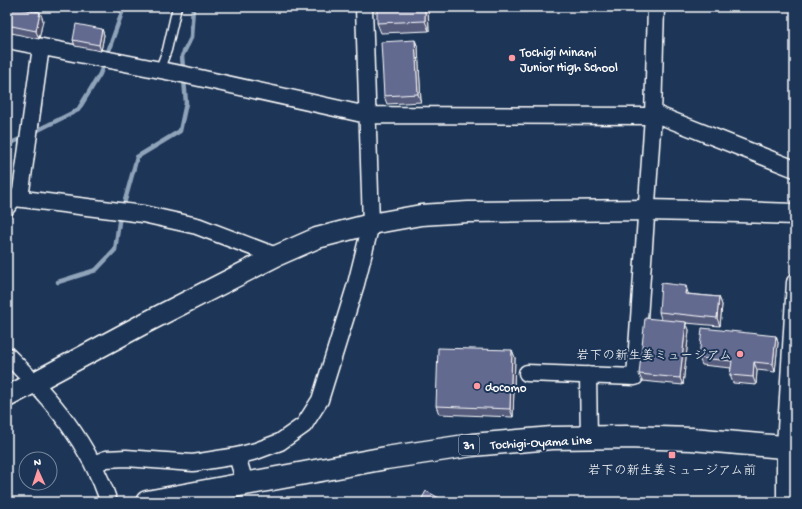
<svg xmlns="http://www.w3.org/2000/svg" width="802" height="509" font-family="'Gochi Hand','Klee One',sans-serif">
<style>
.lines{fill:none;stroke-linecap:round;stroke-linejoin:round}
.stream{stroke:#8fa3b9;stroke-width:4.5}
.service-casing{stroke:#fff;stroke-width:11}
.minor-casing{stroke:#fff;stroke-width:19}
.tertiary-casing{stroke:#fff;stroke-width:23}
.primary-casing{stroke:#fff;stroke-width:25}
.service{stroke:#1d3557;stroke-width:8}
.minor{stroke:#1d3557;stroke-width:16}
.tertiary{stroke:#1d3557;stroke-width:20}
.primary{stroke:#1d3557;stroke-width:22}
.wall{fill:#555b7c;stroke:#fff}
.shaded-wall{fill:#454a65;stroke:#fff}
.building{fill:#636a90;stroke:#fff}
.poi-dot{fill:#ff9aa2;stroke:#1d3557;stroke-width:1.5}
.labels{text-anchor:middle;stroke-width:4;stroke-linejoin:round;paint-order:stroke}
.shield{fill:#1d3557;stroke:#bbc2cd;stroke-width:1}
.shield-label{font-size:12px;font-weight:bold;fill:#fff}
.poi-label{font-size:13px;fill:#fff;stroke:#1d3557;text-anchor:start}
.street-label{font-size:13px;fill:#fff;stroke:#1d3557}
</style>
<rect width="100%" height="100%" fill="#1d3557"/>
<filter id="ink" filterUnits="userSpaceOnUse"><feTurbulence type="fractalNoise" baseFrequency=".025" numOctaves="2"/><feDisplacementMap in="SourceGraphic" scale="8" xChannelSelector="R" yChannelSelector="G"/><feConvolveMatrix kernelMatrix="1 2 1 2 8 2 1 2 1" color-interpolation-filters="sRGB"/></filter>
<g filter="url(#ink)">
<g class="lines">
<!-- stream -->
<path class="stream" d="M32 133 78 110 100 74 124 7
M7 145 24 137
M58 282 96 270 115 250 119 222 137 157 180 131 186 103 182 56 191 38 193 7"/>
<defs>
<path id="service" d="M159 71 167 50 177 7
M7 213 19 198"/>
<path id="minor" d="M7 40 186 75 367 115 653 116
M653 113 795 169
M7 197 143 214 197 226 276 256
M20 198 41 47
M7 355C51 398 89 443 109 502
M527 373 635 377 653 116 656 7
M588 375 589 438
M237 456 245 483
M94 464 106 459 126 458 193 463 237 456 256 451 280 442 304 425 320 400 356 284 371 224 364 7
M785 502V446L795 282"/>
<path id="tertiary" d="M7 397 145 323 276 256 317 238 371 224 421 215 468 212 647 210 739 212 795 214"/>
<path id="primary" d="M147 502 386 458 472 445 552 438 626 437 692 439 795 448"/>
</defs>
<!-- service casing -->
<use href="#service" class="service-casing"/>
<!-- minor casing -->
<use href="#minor" class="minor-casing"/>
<!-- tertiary casing -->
<use href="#tertiary" class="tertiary-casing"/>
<!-- primary casing -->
<use href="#primary" class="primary-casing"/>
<!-- service -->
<use href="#service" class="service"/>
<!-- minor -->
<use href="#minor" class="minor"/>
<!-- tertiary -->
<use href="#tertiary" class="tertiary"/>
<!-- primary -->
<use href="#primary" class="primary"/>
</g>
<!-- wall -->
<path class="wall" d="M7 7 36 11 43 20 39 39 7 32Z
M428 7 429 31 381 33 377 23Z
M102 29 104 35 101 51 75 46 73 40Z
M415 40 418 48 421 102 387 104 384 96Z
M688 293V294L719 297 722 305 720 326 686 323 689 330 683 385 642 381 639 374 661 319 659 312Z
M776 336 778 343 775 372 757 370 756 385 733 383 730 375 731 368 702 365 699 358Z
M512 350 515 358 513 417 439 414 436 406Z"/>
<!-- shaded-wall -->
<path class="shaded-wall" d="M34 7H37L35 16 33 11Z
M425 7H428L429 31 425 21Z
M40 12 43 20 39 39 36 31Z
M102 29 104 35 101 51 99 45Z
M415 40 418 48 421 102 418 94Z
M686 286 688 293V301L685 294Z
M719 297 722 305 720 326 717 318Z
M686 322 689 330 683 385 680 378Z
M776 336 778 343 775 372 773 364Z
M512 350 515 358 513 417 510 409Z
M754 362 757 370 756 385 753 377Z"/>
<!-- building -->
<path class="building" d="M7 7H15L40 12 36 31 7 25Z
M15 7H34L33 11Z
M377 7H425V21L377 23Z
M76 24 102 29 99 45 73 40Z
M415 40 418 94 384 96 381 42Z
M661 283 686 286 685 294 719 297 717 318 659 312Z
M645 318 686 322 680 378 639 374Z
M702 328 776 336 773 364 754 362 753 377 730 375 732 361 699 358Z
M438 348 512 350 510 409 436 406Z
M426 491 447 502H420Z"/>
</g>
<!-- markers -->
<g class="poi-dot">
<circle cx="512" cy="58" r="4"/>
<circle cx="740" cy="354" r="4"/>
<circle cx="477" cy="386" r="4"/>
<rect x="668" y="451" width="8" height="8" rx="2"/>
</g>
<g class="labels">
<!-- shield labels -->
<rect class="shield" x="459" y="435" width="20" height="20" rx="3"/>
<g class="shield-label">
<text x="469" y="449">31</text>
</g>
<!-- poi labels -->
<g class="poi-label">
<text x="520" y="56">Tochigi Minami<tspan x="520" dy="15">Junior High School</tspan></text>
<text x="732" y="359" text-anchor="end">岩下の新生姜ミュージアム</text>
<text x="485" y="391">docomo</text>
<text x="672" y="474" text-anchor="middle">岩下の新生姜ミュージアム前</text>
</g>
<!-- street labels -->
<g class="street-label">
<text transform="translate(541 441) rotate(-3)" y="5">Tochigi-Oyama Line</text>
</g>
</g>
<!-- margin -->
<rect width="802" height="509" fill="none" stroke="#1d3557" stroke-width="24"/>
<rect x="12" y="12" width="778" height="485" fill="none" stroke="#fff" stroke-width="1.5" filter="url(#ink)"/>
<!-- north arrow -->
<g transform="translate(38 471) rotate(357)"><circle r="19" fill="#1d3557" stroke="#77869a"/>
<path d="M0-3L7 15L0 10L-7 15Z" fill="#ff9aa2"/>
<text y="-6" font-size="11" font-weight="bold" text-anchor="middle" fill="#ffffff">N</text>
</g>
</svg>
